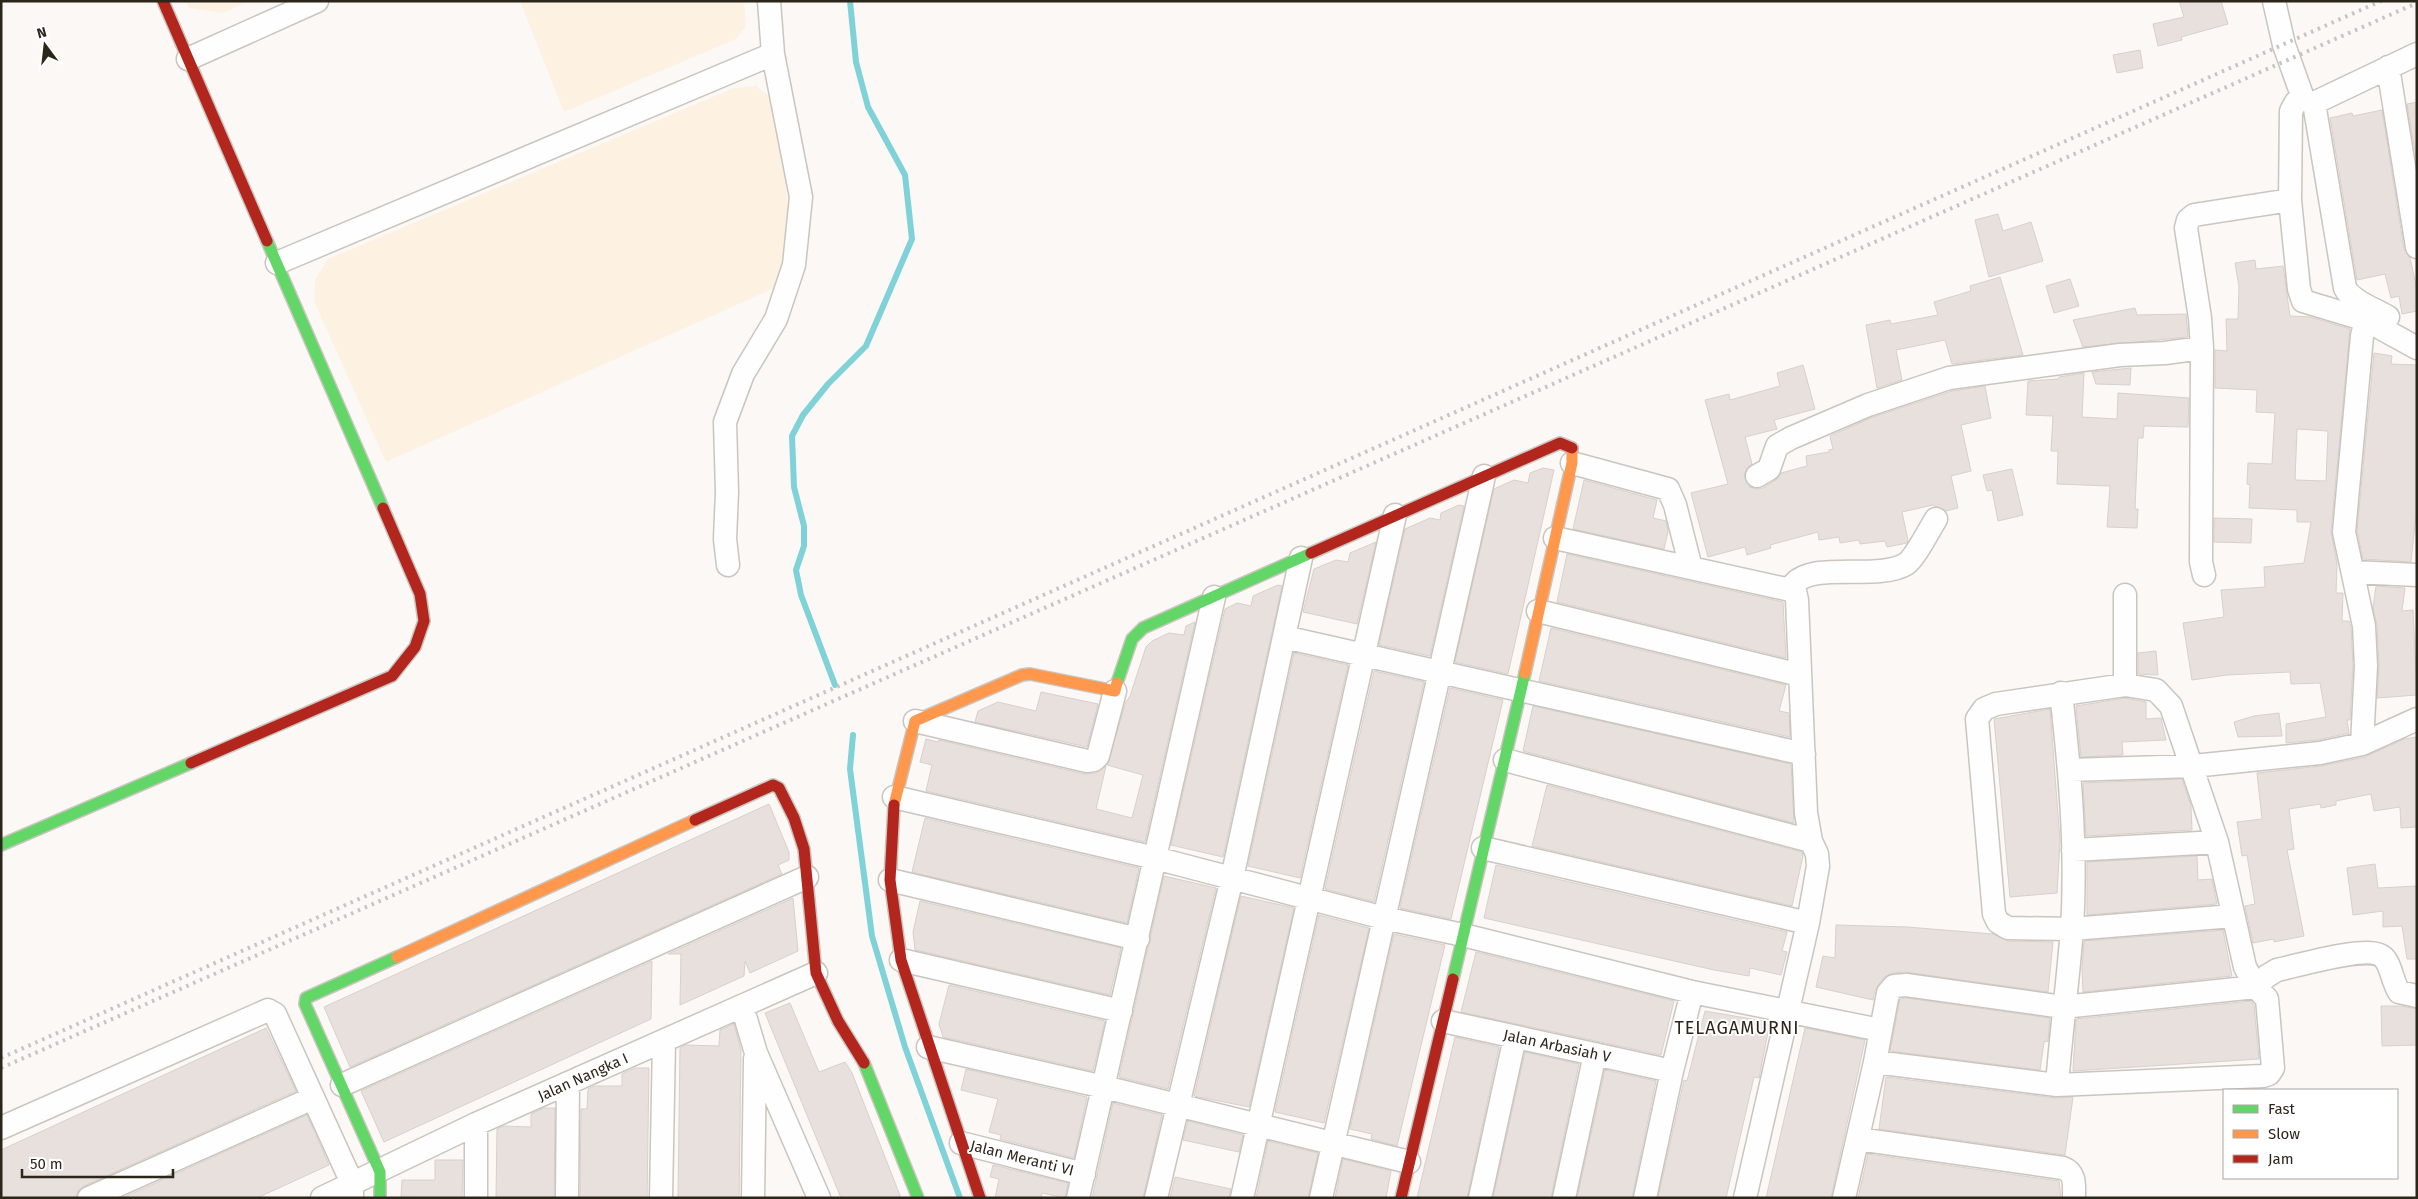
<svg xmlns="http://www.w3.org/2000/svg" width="2418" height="1199" font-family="'Fira Sans',sans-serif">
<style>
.built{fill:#fdf2e1}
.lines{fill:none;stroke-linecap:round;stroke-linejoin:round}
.stream{stroke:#7fd2d8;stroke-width:6}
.building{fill:#e7e0dc;stroke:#d8d0cc;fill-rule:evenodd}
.street-casing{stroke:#cac5be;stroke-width:25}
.fast-casing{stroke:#cac5be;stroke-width:14}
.slow-casing{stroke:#cac5be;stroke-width:14}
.jam-casing{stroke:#cac5be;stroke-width:14}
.street{stroke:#fefefe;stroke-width:22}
.fast{stroke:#63d668;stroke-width:11}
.slow{stroke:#ff974d;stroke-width:11}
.jam{stroke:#b3261e;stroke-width:11}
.rail{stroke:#c6c5c4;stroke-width:4;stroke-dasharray:2.5 5;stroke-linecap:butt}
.labels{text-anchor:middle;stroke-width:4;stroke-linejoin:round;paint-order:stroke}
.street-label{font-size:15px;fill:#2b251a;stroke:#fff}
.quarter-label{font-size:18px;letter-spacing:1px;fill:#2b251a;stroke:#fff}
</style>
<rect width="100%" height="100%" fill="#fbf8f5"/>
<!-- built -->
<path class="built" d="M186 1H250L223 13 189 8Z
M520 1H744L746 26 736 39 564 112Z
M756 86 770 97 781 143 788 210 781 275 774 288 386 462 314 301 315 280 328 259 734 88Z"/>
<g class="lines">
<!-- stream -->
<path class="stream" d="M835 685 801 595 796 570 804 546V526L794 487 792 436 803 415 828 384 866 346 912 239 905 175 868 107 856 62 850 1
M853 735 850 769 872 936 905 1047 960 1198"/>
</g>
<!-- building -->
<path class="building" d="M2179 1H2221L2228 24 2181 37 2182 40 2158 46 2153 24 2184 17Z
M2140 50 2143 68 2117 73 2113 55Z
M2417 102V163L2407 104Z
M2382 110 2404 249 2410 258 2417 290V311L2402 314 2399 296 2391 298 2385 274 2357 280 2330 118 2352 113 2353 116Z
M1998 214 2003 231 2031 222 2043 261 1989 277 1975 220Z
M2255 260 2256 269 2283 266 2290 316 2310 317 2350 329 2331 531 2337 564 2336 593H2343L2342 621H2349L2351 628 2353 666 2350 720H2347L2349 733 2318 740 2286 743V724L2326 717 2320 683 2291 684 2290 672 2227 675 2192 680 2183 623 2224 617 2221 590 2265 587 2264 567 2304 563 2311 522H2297V510L2249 508 2250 485 2247 484 2248 463 2272 464 2275 413 2256 412 2257 390 2215 388V350L2227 351 2226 319H2238L2239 287 2235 263ZM2297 429 2328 431 2326 481 2295 480Z
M2000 277 2023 355 1952 364 1945 340 1896 350 1902 380 1877 388 1866 325 1890 320 1891 324 1938 315 1934 302 1971 291 1970 286Z
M2070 279 2079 306 2054 313 2046 286Z
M2135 308 2137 315 2186 314 2188 337 2083 347 2073 320Z
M2374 353 2392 356 2391 364 2417 365V506L2411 562 2363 559 2357 531Z
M1803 365 1815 409 1774 420 1777 429 1745 437 1752 464 1746 469 1744 477 1750 487 1757 489 1763 488 1776 480 1781 473 1807 466 1806 456 1829 452V450L1833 449 1830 436 1873 417 1952 391 1985 386 1991 418 1961 425 1971 471 1951 476 1958 508 1946 511 1933 505 1902 512 1908 540 1907 543 1887 547 1885 541 1860 544 1859 540 1840 543 1839 537 1819 540 1818 532 1770 545 1771 548 1747 555 1745 547 1708 557 1691 493 1728 484 1705 400 1729 394 1730 400 1780 386 1777 373Z
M2131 368 2130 385 2096 384 2092 372Z
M2084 373 2082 417 2117 419 2118 393 2189 398 2188 427 2144 426 2143 438H2138L2135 509H2138L2137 528 2107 527 2110 486 2057 484 2058 451H2051L2053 416 2026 415 2028 381 2058 379 2059 377Z
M1543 468 1554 470 1508 674 1455 662 1494 489 1514 480 1528 483 1530 473Z
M2012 469 2023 515 1998 521 1992 490 1987 491 1983 475Z
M1584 480 1657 500 1653 518 1666 521 1668 532 1664 549 1573 529Z
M1459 505 1464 506 1430 656 1379 645 1405 529 1430 518 1440 520 1441 513Z
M2214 518 2252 519 2251 543 2214 542Z
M1376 542 1357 624 1303 612 1314 569 1336 560 1348 562 1350 553Z
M1567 554 1783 602 1786 658 1557 602Z
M1278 585 1282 586 1223 857 1171 845 1225 609 1237 603 1251 606 1253 596Z
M2376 586 2405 588 2402 611 2413 610 2417 695 2377 698 2379 665 2377 625 2373 608Z
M1195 622 1145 842 926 791 932 765 920 762 926 739 938 742 939 740 1084 774 1096 773 1106 766 1096 809 1132 818 1143 775 1107 765 1126 702 1130 696 1146 647 1152 641 1169 633 1184 635 1186 626Z
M1551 628 1786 685 1779 711 1789 713 1790 737 1539 681Z
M2156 651 2158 675 2138 674V653Z
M1294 653 1348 665 1300 878 1248 866Z
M1374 671 1424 682 1374 902 1325 889Z
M1450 688 1503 700 1451 919 1400 908Z
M1041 692 1098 704 1087 747 975 722 978 711 998 702 1036 711Z
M2125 698 2146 702V719L2161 718 2166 740 2122 742 2123 755 2081 757 2076 706Z
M1533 706 1791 764 1794 823 1523 751Z
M2050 709 2060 841 2057 893 2010 897 1994 719Z
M2279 713 2282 736 2238 737 2234 722 2254 716Z
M2417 737V827L2401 828 2400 807 2374 811 2371 794 2336 801V805L2321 808 2320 804 2289 809 2294 849 2287 850 2304 936 2274 942V939L2253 943 2245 906 2255 904 2247 855 2242 856 2237 822 2262 819 2257 773 2321 766 2365 757 2404 739Z
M2182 779 2191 806 2192 830 2086 836 2083 783Z
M1547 785 1802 852 1803 856 1792 906 1532 846Z
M769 804 789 852V860L778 865 782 874 350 1067 324 1007Z
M925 818 1139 868 1127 923 912 872Z
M2197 856 2198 880 2212 879 2217 904 2087 915V862Z
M2375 864 2378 888 2417 886V959H2407L2402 926 2383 927V911L2353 915 2347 868Z
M1496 865 1787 932 1782 951 1787 952 1781 975 1750 968 1749 976 1714 970 1484 918Z
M1164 876 1216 888 1168 1089 1119 1077Z
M1241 896 1294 908 1249 1107 1194 1096Z
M793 898 798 951 750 973 745 961 744 976 680 1005 681 954H668Z
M920 901 1121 948 1110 995 915 950 913 932Z
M1319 915 1369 928 1324 1123 1275 1112Z
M1836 925 1907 927 1993 934 2008 941 2053 942 2048 992 1905 972 1893 973 1884 977 1875 990 1873 1000 1816 987 1823 956 1835 958Z
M2223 930 2232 976 2083 992 2082 969 2084 941Z
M1394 934 1445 945 1397 1146 1371 1139 1372 1134 1350 1129Z
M1476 952 1674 1001 1661 1055 1461 1012Z
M652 961 651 1019 384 1142 361 1091Z
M949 985 1105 1021 1093 1071 943 1037 939 1024Z
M1906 998 2050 1018 2048 1041 2044 1042 2040 1070 1890 1051 1900 999Z
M2251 1001 2254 1005 2259 1059 2073 1071 2076 1019Z
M790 1003 819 1072 845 1062 852 1073 901 1198H841L765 1013Z
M2381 1006H2401L2417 1009V1045L2382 1046Z
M1705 1011 1770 1022 1759 1078 1754 1077 1726 1198H1658L1684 1080 1687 1081Z
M734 1024 741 1050 739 1198H678L680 1048 686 1045 719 1046 720 1030Z
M266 1028 296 1091 84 1186 78 1191 76 1198H1V1150Z
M1805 1028 1865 1040 1831 1198H1766Z
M1455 1037 1499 1047 1467 1198H1417Z
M1525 1052 1579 1064 1551 1198H1493Z
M635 1068H649L647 1198H580L581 1109H587L588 1089 594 1086H622V1074Z
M966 1069 1087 1097 1074 1158 1000 1139 1001 1135 989 1132 998 1099 961 1090Z
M1605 1070 1656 1081 1632 1198H1577Z
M1886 1077 2055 1098 2073 1097 2065 1155 1879 1129Z
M1113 1103 1162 1115 1143 1198H1092Z
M544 1108H555L554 1198H496L497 1129 503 1126 531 1127V1114Z
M307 1115 329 1165 257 1198H122Z
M1188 1121 1243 1135 1239 1152 1183 1140Z
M1268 1141 1318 1153 1308 1198H1256Z
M1868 1154 2059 1181 2061 1198H1858Z
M1343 1159 1391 1171 1386 1198H1335Z
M435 1160H463L462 1198 401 1197 402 1180H435Z
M993 1165 1068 1183 1065 1198 1042 1193 1041 1198H995L999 1179 990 1177Z
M1175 1177 1231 1189 1229 1198H1170Z"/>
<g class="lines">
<defs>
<path id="street" d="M2274 1 2284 45 2303 98 2296 102 2291 111 2290 200 2299 289 2303 301 2366 320 2417 348
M188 59 317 1
M2388 67 2417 247
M277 263 773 54
M2388 317C2375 309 2352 302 2345 288L2314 103 2417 54
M1572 463 1668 489 1675 505 1691 568
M1757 476 1769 469 1777 446 1791 438 1868 405 1949 378 2120 355 2165 353 2202 348
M1555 538 1795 591 1797 600 1806 813 1811 841 1817 854 1818 866 1808 923 1745 1198
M728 565 725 539 727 492 725 422 743 374 776 319 794 265 801 197 773 54 769 1
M2353 572 2417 575
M2204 575 2201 562 2202 348 2200 318 2186 228 2188 220 2194 215 2290 200
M1795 591 1794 584C1813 561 1878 581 1906 564 1915 558 1929 530 1936 519
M1538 611 1800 675
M1284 637 1804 754
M2125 685V595
M915 721 1087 761 1094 760 1098 756 1115 691
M2362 744 2366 666 2364 626 2344 532 2362 336 2366 320
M1505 760 1811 841
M2070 770 2193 766 2320 753 2362 744 2417 719
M894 797 1155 858 1384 918 1463 935 1692 992 1880 1030
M1483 848 1808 923
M2073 850 2217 842
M890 880 1138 939
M2233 916 2072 929 2008 928 1998 922 1994 914 1977 719 1984 709 1996 704 2125 685 2156 690 2171 706 2217 842 2245 967 2256 987 2267 976 2277 970C2296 966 2370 944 2383 957 2391 964 2392 981 2399 992L2417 996
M901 960 1121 1011
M742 1006 756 1053 819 1198
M1443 1021 1672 1071
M928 1047 1104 1087 1409 1162
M342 1085 807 877
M2057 1085C2061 1033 2068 981 2072 929 2077 851 2070 771 2061 693
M1 1128 268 1010 275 1014 352 1183V1198
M1858 1139 2063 1168C2076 1173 2074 1185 2074 1198
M961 1143 1084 1174
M89 1198 313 1098
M322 1198 476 1124 816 973
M476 1198V1124
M567 1198 568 1083
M661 1198 664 1041
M753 1198 755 1059
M1078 1198 1214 597
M1156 1198 1232 878 1301 558
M1242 1198 1395 515
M1321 1198 1484 476
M1480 1198 1515 1037
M1564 1198 1595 1054
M1645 1198 1672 1071 1692 992
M1844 1198 1875 1062 1888 993 1894 986 1906 985 2063 1007 2256 987 2267 999 2273 1068 2269 1074 2263 1076 2057 1085 1875 1062"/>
<path id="fast" d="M267 241 383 508
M1117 683 1132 639 1143 628 1311 553
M1 845 191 763
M1453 979 1525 673
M864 1063 918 1198
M380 1198V1172L305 1004 306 998 397 957"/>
<path id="slow" d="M1525 673 1572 463V448
M894 805 915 721 1022 675 1030 674 1115 691 1117 683
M397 957 695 820"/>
<path id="jam" d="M163 1 267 241
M1311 553 1560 443 1572 448
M191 763 392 676 415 647 424 621 420 594 383 508
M894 805 890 880 901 960 980 1198
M695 820 773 785 779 788 794 818 804 849 816 973 838 1021 864 1063
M1401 1198 1453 979"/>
</defs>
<!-- street casing -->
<use href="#street" class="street-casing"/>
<!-- fast casing -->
<use href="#fast" class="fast-casing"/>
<!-- slow casing -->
<use href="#slow" class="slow-casing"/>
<!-- jam casing -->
<use href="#jam" class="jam-casing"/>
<!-- street -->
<use href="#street" class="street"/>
<!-- fast -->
<use href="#fast" class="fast"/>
<!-- slow -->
<use href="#slow" class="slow"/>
<!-- jam -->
<use href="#jam" class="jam"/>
<!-- rail -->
<path class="rail" d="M1 1058 2381 1
M1 1068 2417 3"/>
</g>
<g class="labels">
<!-- street labels -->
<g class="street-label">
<text transform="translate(1557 1046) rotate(12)" y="5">Jalan Arbasiah V</text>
<text transform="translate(583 1077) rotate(-24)" y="5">Jalan Nangka I</text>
<text transform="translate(1022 1158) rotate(14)" y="5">Jalan Meranti VI</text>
</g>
<!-- quarter labels -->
<g class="quarter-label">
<text x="1737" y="1034">TELAGAMURNI</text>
</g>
</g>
<!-- border -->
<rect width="2418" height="1199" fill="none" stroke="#2b251a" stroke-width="5"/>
<!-- legend -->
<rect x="2223" y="1089" width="175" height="90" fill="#ffffff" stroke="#aaa8a3"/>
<rect x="2233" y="1105" width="25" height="8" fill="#63d668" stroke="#aaa8a3"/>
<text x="2268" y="1114" font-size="15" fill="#2b251a">Fast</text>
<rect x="2233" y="1130" width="25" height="8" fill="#ff974d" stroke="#aaa8a3"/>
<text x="2268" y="1139" font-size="15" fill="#2b251a">Slow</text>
<rect x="2233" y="1155" width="25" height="8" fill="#b3261e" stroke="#aaa8a3"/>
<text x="2268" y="1164" font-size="15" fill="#2b251a">Jam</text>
<!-- north arrow -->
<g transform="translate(45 45) rotate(345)" stroke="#ffffff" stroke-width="4" paint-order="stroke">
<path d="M0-4L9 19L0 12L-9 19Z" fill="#2b251a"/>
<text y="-8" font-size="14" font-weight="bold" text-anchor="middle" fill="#2b251a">N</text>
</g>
<!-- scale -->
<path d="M22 1169v8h151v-8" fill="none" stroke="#2b251a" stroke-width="2.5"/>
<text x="30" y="1169" font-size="15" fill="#2b251a" stroke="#ffffff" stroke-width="4" paint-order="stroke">50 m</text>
</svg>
